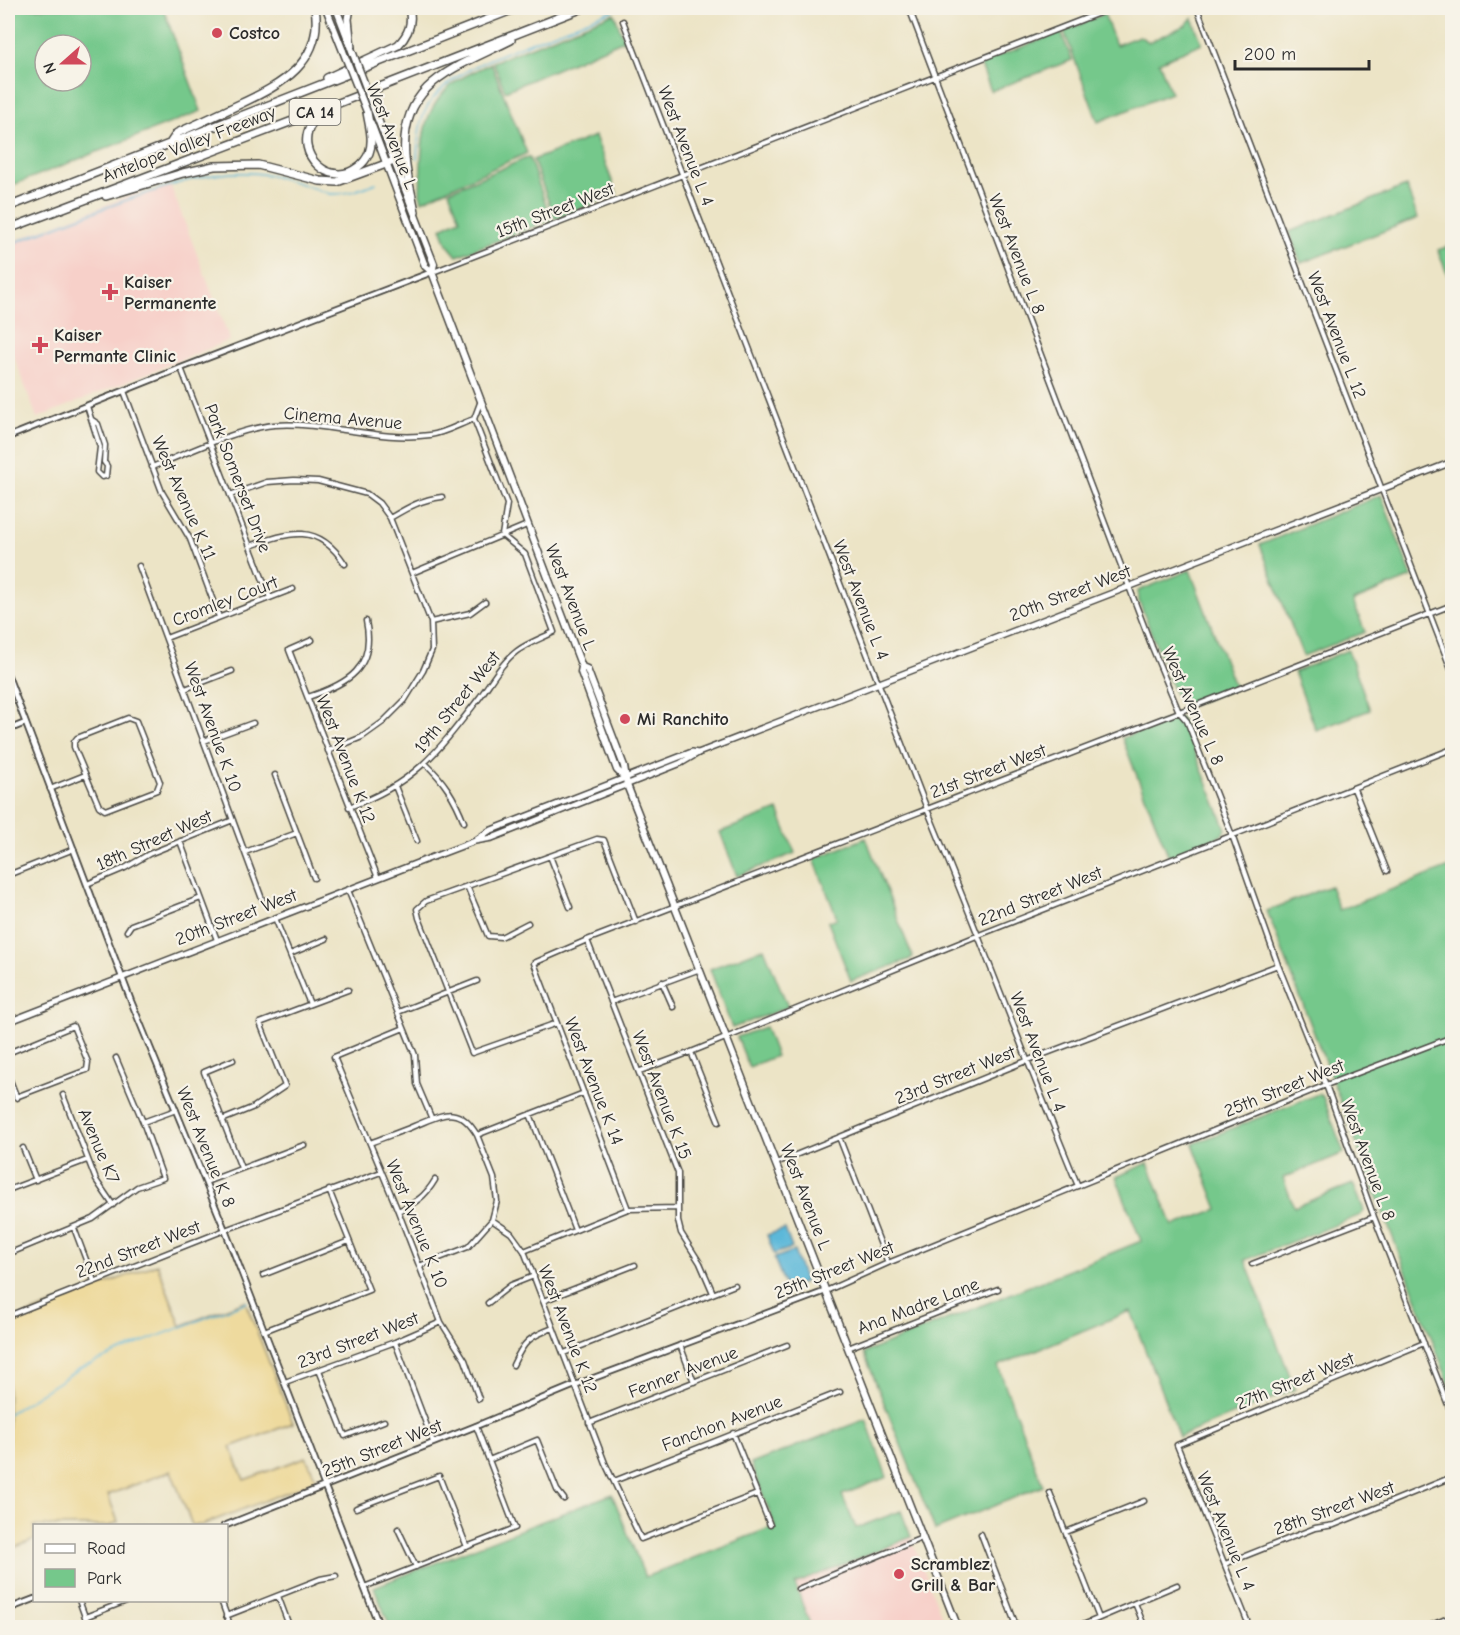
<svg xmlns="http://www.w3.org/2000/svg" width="1460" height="1635" font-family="'Comic Neue',sans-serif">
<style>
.built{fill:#f7d0c9}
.green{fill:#75c88b;stroke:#507a5b;stroke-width:1.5;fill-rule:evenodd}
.sand{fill:#eeda9e;stroke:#8c8264;stroke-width:1.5}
.water{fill:#5cb8d9;stroke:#447282;stroke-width:1.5}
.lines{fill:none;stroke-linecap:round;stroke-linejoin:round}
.stream{stroke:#5cb8d9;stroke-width:1.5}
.minor-casing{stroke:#484742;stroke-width:7}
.tertiary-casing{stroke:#484742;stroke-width:8}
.secondary-casing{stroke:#484742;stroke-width:8}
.primary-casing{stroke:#484742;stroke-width:9}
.motorway-casing{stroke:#484742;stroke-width:10}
.minor{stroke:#fff;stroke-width:4}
.tertiary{stroke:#fff;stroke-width:4.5}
.secondary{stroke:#fff;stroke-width:5}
.primary{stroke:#fff;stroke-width:6}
.motorway{stroke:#fff;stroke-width:7}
.primary-bridge-casing{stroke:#484742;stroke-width:9;stroke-linecap:butt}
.primary-bridge{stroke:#fff;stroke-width:6}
.poi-dot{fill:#d1495b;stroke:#f7f3e8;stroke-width:2}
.labels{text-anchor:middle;stroke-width:4.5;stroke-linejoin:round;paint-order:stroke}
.shield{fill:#f7f3e8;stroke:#686764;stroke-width:1.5}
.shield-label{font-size:16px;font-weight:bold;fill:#2b2b2b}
.poi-label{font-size:18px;font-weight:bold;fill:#2b2b2b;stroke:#f7f3e8;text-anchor:start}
.street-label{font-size:18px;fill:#2b2b2b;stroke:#f7f3e8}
</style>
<rect width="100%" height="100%" fill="#f7f3e8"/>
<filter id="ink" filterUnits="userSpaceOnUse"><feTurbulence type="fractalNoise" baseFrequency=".0167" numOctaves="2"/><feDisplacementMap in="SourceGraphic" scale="12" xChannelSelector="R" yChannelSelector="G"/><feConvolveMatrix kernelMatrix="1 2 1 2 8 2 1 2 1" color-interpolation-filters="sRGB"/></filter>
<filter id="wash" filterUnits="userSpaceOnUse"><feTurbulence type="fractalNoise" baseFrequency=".008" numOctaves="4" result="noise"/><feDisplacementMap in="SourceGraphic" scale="24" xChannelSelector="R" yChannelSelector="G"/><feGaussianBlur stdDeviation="1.35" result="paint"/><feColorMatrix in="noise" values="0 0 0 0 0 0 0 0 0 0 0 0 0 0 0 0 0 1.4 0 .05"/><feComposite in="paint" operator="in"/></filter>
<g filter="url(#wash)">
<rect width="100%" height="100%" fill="#ece4c6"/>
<!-- built -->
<path class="built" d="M171 187 230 340 37 418 8 341V243L131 195Z
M911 1537 946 1627H811L794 1584Z"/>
<!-- green -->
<path class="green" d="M8 8H163L201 111 8 187ZM45 45H81V81H45Z
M614 13 624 40 505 91 493 62Z
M1104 14 1116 45 1139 36 1149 42 1186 25 1192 18 1202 43 1159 62 1171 93 1098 122 1064 31Z
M1061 32 1072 60 991 91 980 63Z
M491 63 527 153 422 201 420 194C422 153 417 111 454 83 465 75 479 69 491 63Z
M595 136 617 194 555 219 533 160Z
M529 157 551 220 457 256 447 244 441 228 460 219 449 191Z
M1406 186 1418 218 1301 263 1289 232Z
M1452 245V287L1438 250Z
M1381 495 1412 577 1353 601 1365 632 1303 656 1260 545Z
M1190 570 1235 688 1188 706 1182 705 1174 692 1139 601 1138 591Z
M1348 650 1370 710 1316 730 1294 672Z
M1175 717 1181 718 1226 829 1223 835 1169 857 1122 738Z
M778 810 795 853 737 876 720 832Z
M866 838 913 958 851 981 828 922 837 918 814 859Z
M1452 866V1391L1267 911 1330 886 1339 910Z
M764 948 788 1007 732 1028 710 969Z
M765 1027 776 1056 749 1067 737 1037Z
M1318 1094 1323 1097 1344 1153 1283 1178 1294 1207 1353 1184 1364 1210 1361 1215 1245 1260 1295 1389 1179 1437 1130 1311 998 1366 1043 1486 935 1530 864 1353 1141 1241 1116 1177 1148 1163 1173 1226 1218 1209 1193 1144Z
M866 1419 887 1477 842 1495 856 1528 901 1511 911 1537 795 1584 811 1627H390L374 1587 612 1494 645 1577 775 1526 751 1464Z"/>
<!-- sand -->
<path class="sand" d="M157 1264 181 1326 245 1301 293 1423 231 1447 244 1480 306 1457 315 1477 313 1482 202 1525H192L171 1471 108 1495 118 1522 109 1526H34V1540L8 1550V1322Z"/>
<!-- water -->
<path class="water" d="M785 1229 792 1248 774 1254 767 1235Z
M794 1251 805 1282 786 1288 774 1258Z"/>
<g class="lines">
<!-- stream -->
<path class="stream" d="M417 158C418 139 419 117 431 101 455 69 507 52 542 38 568 28 594 17 619 8
M8 245C52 228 96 210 142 195 177 183 212 171 250 173 277 174 304 185 330 194 346 195 361 189 376 183
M8 1414 79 1369 140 1343 247 1302"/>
</g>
</g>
<g filter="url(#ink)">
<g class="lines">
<defs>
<path id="minor" d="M909 8 1152 647 1179 712 1187 721 1232 835 1278 965 1326 1085 1374 1217 1452 1415
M1197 8 1452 672
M623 21 927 809C979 934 1026 1061 1078 1186
M433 272 1112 8
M181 368 270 598
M124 391 162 492 190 539 219 617
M87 406 100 447 97 472 102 477 106 476 107 466 104 462 105 445 98 424 92 420
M152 467C188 453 236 429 274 425 326 421 379 442 430 435 445 433 460 424 474 419
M230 495 267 482 294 480 318 481 367 494 379 503 390 518 431 622 432 650 423 671 405 700 383 722 362 737 328 751
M390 518C407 508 422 499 442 497
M250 546C290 532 318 522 345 564
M139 566 262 899
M412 573 527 525
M431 622 470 613 485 602
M166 638 293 589
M312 640 289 650 378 878
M185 689 232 671
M308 697C348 684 376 668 366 621
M128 718 136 721 160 782 157 790 105 810 99 806 74 747V742L77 738Z
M204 741 253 723
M425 763C444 781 455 798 464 822
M275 775 314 878
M395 786 417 841
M50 789 85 775
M1354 789 1387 871
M349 807C415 784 439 750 480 697 491 682 502 662 517 651 528 643 542 638 554 632L525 554 502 535 507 504 474 419 480 403
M180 841 217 940
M245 852 297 833
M550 856 570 907
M8 875 74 849
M87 884 125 868 149 854 233 820
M467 886 488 936 501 937 528 923
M348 890 415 1055 417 1084 431 1117
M275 918 310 1004
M127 931 131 925 201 898
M587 940 678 1173V1221L681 1233 700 1263 713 1293
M290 954 326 939
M662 982 673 1007
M611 1002 700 969
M398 1012 477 981
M557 1023 472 1053 419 918 417 909 426 901 597 839 604 840 636 922
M404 1028 334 1057 398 1211 441 1322 465 1360 479 1399
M691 1052 719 1122
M8 1053 73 1026 88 1062 87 1070 84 1071 16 1097
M233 1060 204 1072 241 1168
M640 1071 691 1052 979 935 1452 749
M8 1075 17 1098
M63 1095 96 1180 113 1205
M530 1114 575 1230
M222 1120 254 1107 285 1086 260 1023 348 990
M143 1122 176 1110
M477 1135 494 1178 497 1201 492 1220 511 1233 524 1251 605 1463 641 1539 757 1494
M839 1137 888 1263
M370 1143C385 1137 400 1132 414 1126 442 1115 458 1103 477 1135L584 1093
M23 1148 36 1180
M776 1163 1026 1061 1278 965
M206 1182 304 1145
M8 1190 87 1160
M628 1209 534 963 587 940 1179 712 1452 605
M398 1211C415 1203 425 1197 435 1180
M74 1228 94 1281
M524 1251 628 1209 678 1208
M8 1254 93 1219 137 1187 163 1178 143 1122 116 1058
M1252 1264 1374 1217
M419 1266 468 1247 492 1220
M263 1275 349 1241
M826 1291 888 1263 1326 1085 1452 1037
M543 1301 635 1265
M488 1303 511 1285 534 1276
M8 1316 225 1230 381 1172
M264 1331 369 1290 329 1190
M395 1342 433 1442
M680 1345 694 1382
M848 1348 998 1289
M564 1353 735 1285
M513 1365C524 1341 529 1337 553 1328
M319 1370 345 1436 384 1421
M285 1382 395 1342 441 1322
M589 1423 787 1345
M733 1433 770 1525
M489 1460 537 1440 557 1490 564 1499
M614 1481 840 1392
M1050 1493 1099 1618
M356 1508 439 1476 467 1547
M398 1529 416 1567
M1066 1532 1144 1501
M981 1534 1017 1628
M1225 1564 1315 1528 1334 1525 1452 1477
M364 1587 515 1528 476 1426
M798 1589 922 1538
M278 1596 290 1628
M79 1600 89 1628
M221 1600 231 1628
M1135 1603 1145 1628
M226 1616 320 1579 336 1576
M85 1617 129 1600
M1076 1628 1177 1585
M1250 1628 1177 1445 1424 1343"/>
<path id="tertiary" d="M8 437 181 368 432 272
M8 676 131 1001 225 1230 380 1628
M8 730 25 723
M224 1526 476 1426 575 1385 826 1291
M8 1609 34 1599"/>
<path id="secondary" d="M476 840 489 831 692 752 698 753
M8 1022 425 860 475 841 492 838 681 763 698 753 1452 462
M1426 1628 1452 1617"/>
<path id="primary" d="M326 8 343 51
M336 8 349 42
M374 109 434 264 432 272
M371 123 425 266 432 272 582 667 581 672 617 770 624 777
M582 667 587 669 624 766 627 785 958 1628"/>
<path id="motorway" d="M350 8 348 19 351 48
M327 78 398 45C409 34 413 23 409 8
M334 109C326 113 316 117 311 125 294 154 330 189 358 167 362 164 367 158 369 153 374 140 369 125 367 112
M171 142 177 133C198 124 219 114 240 104 281 85 324 62 315 8
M106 196 183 173 214 166 258 165 320 181 337 182 394 161
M8 207 517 8
M415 212C412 194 406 175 405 157 399 82 456 68 511 40
M8 229 295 120 583 8"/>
</defs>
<!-- minor casing -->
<use href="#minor" class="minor-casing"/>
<!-- tertiary casing -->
<use href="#tertiary" class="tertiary-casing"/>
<!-- secondary casing -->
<use href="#secondary" class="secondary-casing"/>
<!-- primary casing -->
<use href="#primary" class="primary-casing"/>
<!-- motorway casing -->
<use href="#motorway" class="motorway-casing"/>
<!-- minor -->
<use href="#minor" class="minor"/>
<!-- tertiary -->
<use href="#tertiary" class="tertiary"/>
<!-- secondary -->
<use href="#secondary" class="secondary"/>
<!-- primary -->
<use href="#primary" class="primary"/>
<!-- motorway -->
<use href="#motorway" class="motorway"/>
<defs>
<path id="primary-bridge" d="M351 48 374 109
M343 51 367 112"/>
</defs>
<!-- primary-bridge casing -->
<use href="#primary-bridge" class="primary-bridge-casing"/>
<!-- primary-bridge -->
<use href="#primary-bridge" class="primary-bridge"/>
</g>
</g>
<!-- markers -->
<g class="poi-dot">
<circle cx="217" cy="33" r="6"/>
<path d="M107 283h6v6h6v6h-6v6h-6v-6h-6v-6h6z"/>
<path d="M37 336h6v6h6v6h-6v6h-6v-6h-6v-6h6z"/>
<circle cx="625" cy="719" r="6"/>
<circle cx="899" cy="1574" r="6"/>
</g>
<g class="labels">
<!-- shield labels -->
<rect class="shield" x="289.5" y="99" width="51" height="26" rx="4.5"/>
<g class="shield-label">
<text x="315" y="118">CA 14</text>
</g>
<!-- poi labels -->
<g class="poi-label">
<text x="229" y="39">Costco</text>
<text x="124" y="288">Kaiser<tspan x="124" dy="21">Permanente</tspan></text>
<text x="54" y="341">Kaiser<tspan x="54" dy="21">Permante Clinic</tspan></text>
<text x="637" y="725">Mi Ranchito</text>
<text x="911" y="1570">Scramblez<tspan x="911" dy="21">Grill &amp; Bar</tspan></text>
</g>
<!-- street labels -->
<g class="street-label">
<text transform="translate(392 136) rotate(69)" y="6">West Avenue L</text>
<text transform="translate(189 144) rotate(-21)" y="6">Antelope Valley Freeway</text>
<text transform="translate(686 146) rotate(69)" y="6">West Avenue L 4</text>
<text transform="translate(555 210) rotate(-21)" y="6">15th Street West</text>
<text transform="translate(1017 254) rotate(69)" y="6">West Avenue L 8</text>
<text transform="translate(1337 335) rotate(69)" y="6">West Avenue L 12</text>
<text transform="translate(343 418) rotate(5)" y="6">Cinema Avenue</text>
<text transform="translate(238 478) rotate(69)" y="6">Park Somerset Drive</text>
<text transform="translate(184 498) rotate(66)" y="6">West Avenue K 11</text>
<text transform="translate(1070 593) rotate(-21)" y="6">20th Street West</text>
<text transform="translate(571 597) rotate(69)" y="6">West Avenue L</text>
<text transform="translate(861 600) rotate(69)" y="6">West Avenue L 4</text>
<text transform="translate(225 601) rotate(-21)" y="6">Cromley Court</text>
<text transform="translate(457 702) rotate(-51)" y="6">19th Street West</text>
<text transform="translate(1193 706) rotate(66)" y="6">West Avenue L 8</text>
<text transform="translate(213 727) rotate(70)" y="6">West Avenue K 10</text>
<text transform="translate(346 759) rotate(69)" y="6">West Avenue K 12</text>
<text transform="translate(988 771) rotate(-21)" y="6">21st Street West</text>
<text transform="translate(154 840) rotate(-24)" y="6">18th Street West</text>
<text transform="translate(1040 896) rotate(-22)" y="6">22nd Street West</text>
<text transform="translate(236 917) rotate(-21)" y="6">20th Street West</text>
<text transform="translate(1038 1052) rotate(69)" y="6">West Avenue L 4</text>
<text transform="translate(955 1075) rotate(-22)" y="6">23rd Street West</text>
<text transform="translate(594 1081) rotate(69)" y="6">West Avenue K 14</text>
<text transform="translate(1284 1088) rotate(-22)" y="6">25th Street West</text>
<text transform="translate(662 1095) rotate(69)" y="6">West Avenue K 15</text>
<text transform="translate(99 1146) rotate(67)" y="6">Avenue K7</text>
<text transform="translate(206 1147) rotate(68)" y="6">West Avenue K 8</text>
<text transform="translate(1368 1160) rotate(70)" y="6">West Avenue L 8</text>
<text transform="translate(806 1197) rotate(69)" y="6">West Avenue L</text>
<text transform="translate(417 1224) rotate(68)" y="6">West Avenue K 10</text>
<text transform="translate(138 1249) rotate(-21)" y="6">22nd Street West</text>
<text transform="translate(834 1270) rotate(-22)" y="6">25th Street West</text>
<text transform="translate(918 1306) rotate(-21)" y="6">Ana Madre Lane</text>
<text transform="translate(568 1329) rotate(69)" y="6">West Avenue K 12</text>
<text transform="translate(358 1340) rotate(-21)" y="6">23rd Street West</text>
<text transform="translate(683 1372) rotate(-21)" y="6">Fenner Avenue</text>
<text transform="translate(1295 1381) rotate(-22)" y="6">27th Street West</text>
<text transform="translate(722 1423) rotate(-21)" y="6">Fanchon Avenue</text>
<text transform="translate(382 1448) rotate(-22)" y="6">25th Street West</text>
<text transform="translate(1334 1508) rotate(-20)" y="6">28th Street West</text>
<text transform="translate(1226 1531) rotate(68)" y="6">West Avenue L 4</text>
</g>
</g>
<!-- margin -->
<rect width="1460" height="1635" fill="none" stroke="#f7f3e8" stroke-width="30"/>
<!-- legend -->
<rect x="33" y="1524" width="195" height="78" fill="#f7f3e8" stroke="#a5a39c" stroke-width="1.5"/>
<rect x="45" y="1544" width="30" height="9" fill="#ffffff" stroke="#a5a39c" stroke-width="1.5"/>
<text x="87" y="1554" font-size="18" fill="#2b2b2b">Road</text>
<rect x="45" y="1569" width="30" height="18" fill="#75c88b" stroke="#a5a39c" stroke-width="1.5"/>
<text x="87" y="1584" font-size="18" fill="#2b2b2b">Park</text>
<!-- north arrow -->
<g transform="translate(63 63) rotate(249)"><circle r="28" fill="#f7f3e8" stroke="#a5a39c" stroke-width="1.5"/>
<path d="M0-4.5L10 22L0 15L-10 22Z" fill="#d1495b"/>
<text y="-9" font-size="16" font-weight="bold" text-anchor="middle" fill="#2b2b2b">N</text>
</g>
<!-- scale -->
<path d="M1235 60v9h134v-9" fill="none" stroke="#2b2b2b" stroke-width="3"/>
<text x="1244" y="60" font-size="18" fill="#2b2b2b" stroke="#f7f3e8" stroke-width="4.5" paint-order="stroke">200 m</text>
</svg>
